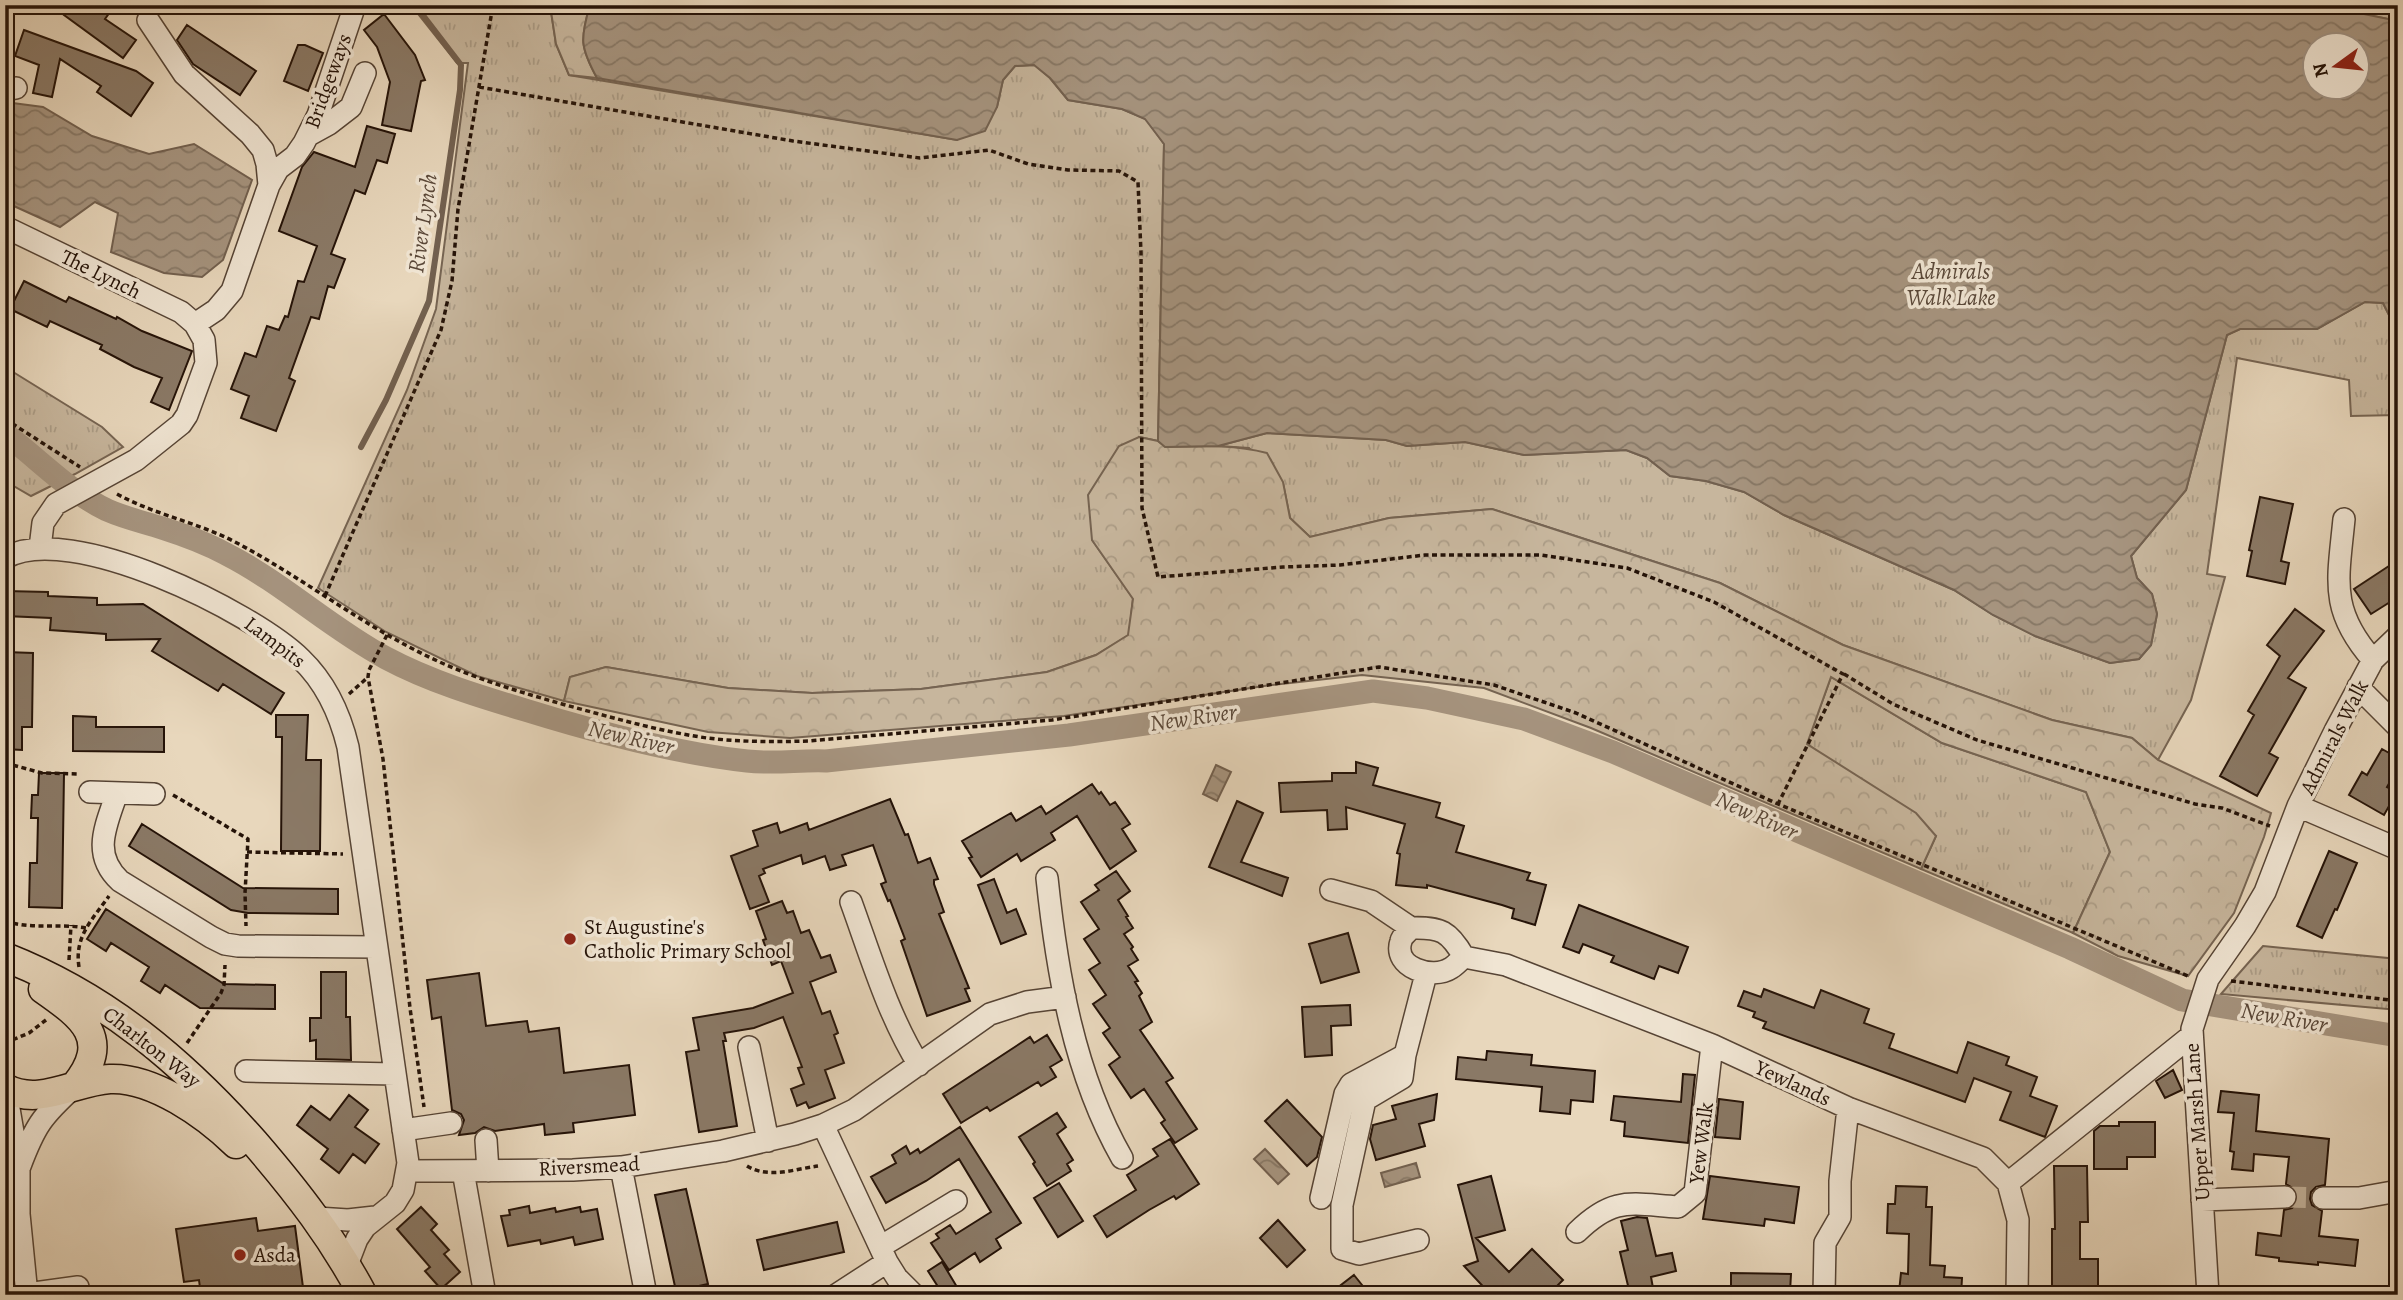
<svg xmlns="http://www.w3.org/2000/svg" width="2403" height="1300" font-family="Alegreya,serif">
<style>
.grass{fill:url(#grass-tufts);stroke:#766452;stroke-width:2}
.forest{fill:url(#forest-crowns);stroke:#766452;stroke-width:2}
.water{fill:url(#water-waves);stroke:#72604f;stroke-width:2;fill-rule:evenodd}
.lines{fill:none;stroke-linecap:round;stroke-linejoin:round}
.stream{stroke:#72604f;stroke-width:6}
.canal{stroke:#a6947f;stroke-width:23}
.building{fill:#8a7966;stroke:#251308;stroke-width:2}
.minor-tunnel{stroke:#c1b098;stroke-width:21;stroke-dasharray:21 10;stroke-linecap:butt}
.minor-casing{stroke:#564435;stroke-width:24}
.major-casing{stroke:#251308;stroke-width:31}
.path{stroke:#251308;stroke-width:3.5;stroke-dasharray:5 3.5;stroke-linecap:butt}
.minor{stroke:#f0e5d3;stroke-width:21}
.major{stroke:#e8d7bc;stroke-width:28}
.poi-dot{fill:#8f2418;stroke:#f0e5d3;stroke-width:2.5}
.labels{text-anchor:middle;stroke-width:7;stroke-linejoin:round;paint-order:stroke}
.street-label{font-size:21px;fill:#251308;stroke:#f0e5d3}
.poi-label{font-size:21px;fill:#251308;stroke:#f0e5d3;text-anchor:start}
.water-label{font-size:23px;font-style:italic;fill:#594738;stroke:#f0e5d3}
</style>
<defs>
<pattern id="grass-tufts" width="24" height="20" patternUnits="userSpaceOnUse" patternTransform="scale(1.75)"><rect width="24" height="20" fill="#c7b69d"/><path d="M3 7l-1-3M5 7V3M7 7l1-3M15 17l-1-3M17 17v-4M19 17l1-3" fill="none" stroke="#ab9c86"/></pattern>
<pattern id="forest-crowns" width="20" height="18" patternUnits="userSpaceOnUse" patternTransform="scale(1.75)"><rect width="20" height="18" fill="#c7b69d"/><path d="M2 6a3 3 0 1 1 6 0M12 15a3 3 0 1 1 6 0" fill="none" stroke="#ab9c86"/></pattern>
<pattern id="water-waves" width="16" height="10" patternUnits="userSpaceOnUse" patternTransform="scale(1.75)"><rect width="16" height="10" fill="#a6947f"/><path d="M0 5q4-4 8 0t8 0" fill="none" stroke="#877866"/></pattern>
</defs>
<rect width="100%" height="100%" fill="#e8d7bc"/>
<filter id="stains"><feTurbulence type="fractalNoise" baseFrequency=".00286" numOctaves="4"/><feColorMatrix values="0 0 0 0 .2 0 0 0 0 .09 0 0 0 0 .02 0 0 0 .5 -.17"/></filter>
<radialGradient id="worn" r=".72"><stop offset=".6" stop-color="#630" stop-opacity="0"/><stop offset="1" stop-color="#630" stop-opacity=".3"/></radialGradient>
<!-- grass -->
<path class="grass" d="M411 5H550L556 44 569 75 957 140 997 107 1003 80 1015 66 1035 65 1050 78 1068 100 1122 109 1146 119 1164 144 1158 441 1139 437 1092 540 1133 598 1129 635 1096 655 1047 672 921 689 812 693 728 688 606 667 570 677 564 701 477 676 386 632 318 588 407 390 436 309 468 63H457Z
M2320 5H2398V21Z
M2365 302 2383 303 2398 333V415L2351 416 2349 380 2237 358 2207 574 2225 577 2191 700 2158 760 2132 738 2052 720 1843 645 1720 583 1492 509 1389 518 1310 537 1290 518 1283 483 1249 448 1218 446 1267 433 1386 440 1407 446 1465 442 1524 455 1626 450 1647 458 1670 476 1706 481 1744 492 1784 515 1954 590 1993 615 2035 636 2110 663 2139 659 2151 645 2157 614 2152 594 2137 578 2131 556 2186 490 2227 335 2240 329H2317Z
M5 367 102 427 123 447 75 474 31 496 5 481Z
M1831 677 1942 743 2086 792 2110 852 2073 933 1921 869 1936 836 1807 744Z
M2263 946 2398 959V1010L2221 994Z"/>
<!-- forest -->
<path class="forest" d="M550 5H590C580 39 580 47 597 78L569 75 556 44Z
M1139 437 1158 441 1166 447C1200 446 1234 444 1267 453L1283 482 1290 518 1310 537 1389 518 1492 509 1720 583 1843 645 2052 720 2132 738 2158 760 2271 813 2264 837 2234 913 2188 976 2118 956 2073 933 2110 852 2086 792 1942 743 1831 677 1807 744 1916 813 1936 836 1921 869 1591 728 1484 688 1362 675 1264 686 1064 716 790 738 708 732 564 701 570 677 606 667 728 688 812 693 921 689 1047 672 1096 655 1128 635 1133 599 1092 540 1088 495 1119 446Z"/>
<!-- water -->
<path class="water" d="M590 5H2320L2398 21V333L2383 303 2365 302 2317 329H2240L2227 335 2186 490 2131 556 2137 578 2152 594 2157 614 2151 645 2139 659 2110 663 2035 636 1993 615 1954 590 1784 515 1744 492 1706 481 1670 476 1647 458 1626 450 1524 455 1465 442 1407 446 1386 440 1267 433 1218 446 1165 447 1158 441 1164 144 1145 119 1122 109 1068 100 1050 78 1034 65 1015 66 1003 80 997 107 985 131 957 140 597 78C580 47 580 39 590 5ZM2316 46H2358V88H2316Z
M5 102 43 107 92 136 149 154 194 144 252 180 223 260 202 277 164 273 111 252 118 213 95 202 60 227 5 202Z
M1216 765 1231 772 1217 801 1203 794Z
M1265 1149 1289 1174 1278 1184 1254 1159Z
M1416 1163 1420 1177 1385 1187 1381 1173Z"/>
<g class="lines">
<!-- stream -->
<path class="stream" d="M361 447 386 400 429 301 460 90 461 65 415 5"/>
<!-- canal -->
<path class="canal" d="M5 434C39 459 69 492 107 510 125 518 143 522 162 528 184 535 206 543 226 554 283 583 330 628 386 658 429 681 478 696 525 710 596 732 673 753 747 761 774 764 800 760 826 761L1069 735 1373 691 1427 698 1524 719 1613 752 2070 948 2182 1000 2398 1036"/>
</g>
<!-- building -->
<path class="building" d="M71 5H115L105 19 136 40 123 58 64 15Z
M384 14 415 55 425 80 421 81 411 131 382 125 390 82 377 47 364 30Z
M187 25 256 71 240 95 193 64 177 40Z
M24 30 136 71 153 83 131 116 97 92 101 86 60 59 52 97 33 93 39 65 15 56Z
M298 45H305L323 53 308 91 284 81Z
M367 126 395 134 387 163 377 160 365 194 355 190 331 254 345 259 334 288 328 286 319 319 311 317 289 378 295 381 276 431 241 418 249 396 231 389 245 353 256 357 267 326 279 330 285 316 288 317 298 281 304 282 317 246 279 231 302 167 314 152 355 167Z
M24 281 66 302 69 297 116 319 117 317 142 331 192 351 169 410 151 402 162 378 134 367 100 349 102 345 50 321 47 327 10 309Z
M2260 497 2293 504 2281 561 2289 563 2285 584 2247 576 2252 551 2249 550Z
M2398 560V597L2371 614 2354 589Z
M5 591 48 592V596L97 598V605L143 604 284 693 271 714 223 684 218 691 152 651 160 639 106 640V634L50 630 51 618 5 616Z
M2295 609 2324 631 2288 678 2306 688 2269 753 2278 758 2257 796 2220 776 2254 715 2248 711 2280 656 2267 645Z
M5 652 33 653 32 727H22V750L5 749Z
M276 715H308L306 760H321L320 851H281L282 737H276Z
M73 716 96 717V727H164V752L73 751Z
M2382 749 2398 758V768L2387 787 2397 792 2384 815 2349 795 2362 772 2367 775Z
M1356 762 1378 768 1373 785 1440 803 1436 817 1464 826 1456 852 1530 873 1527 880 1546 885 1535 925 1512 918 1514 909 1502 905 1427 885V888L1396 885 1400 854 1397 853 1405 824 1346 807 1347 829 1328 830 1327 810 1281 812 1279 783 1332 781V773H1356Z
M39 773H64L62 908 29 907 30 863H37L38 818H31L32 795H38Z
M1092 784 1099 794 1101 792 1110 805 1115 802 1130 824 1122 829 1136 851 1110 869 1077 816 1051 833 1055 840 1021 861 1017 854 981 877 969 858 972 857 962 841 1011 813 1016 821 1041 806 1046 814Z
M890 799 905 835 908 834 918 863 930 858 938 879 934 880V884L944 912 939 914 969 988 965 989 970 1001 927 1016 901 941 905 939 890 900 888 901 881 884 886 882 873 845 842 855 846 865 830 870 825 856 803 864 801 855 763 869 765 873 759 876 769 902 750 909 731 856 758 846 753 831 777 823 780 833 807 823 809 830Z
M1237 801 1263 813 1241 862 1288 878 1282 896 1209 867Z
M142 824 243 888 338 889V914L248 913 231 910 129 846Z
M2329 851 2357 863 2337 910 2335 909 2322 938 2297 926Z
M1116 871 1130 891 1118 900 1128 916 1126 917 1133 928 1124 934 1133 947 1131 949 1138 960 1128 966 1138 981 1135 982 1142 993 1139 996 1152 1022 1140 1030 1173 1078 1166 1082 1197 1129 1175 1143 1161 1123 1165 1120 1144 1089 1131 1098 1109 1065 1120 1057 1103 1033 1110 1028 1093 1004 1106 995 1089 970 1100 963 1084 939 1099 929 1081 902 1099 890 1095 885Z
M994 879 1007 913 1016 909 1026 934 1001 944 978 885Z
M782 901 787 913 793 911 801 933 809 930 821 958 830 955 836 972 810 982 822 1014 830 1011 838 1033 834 1035 844 1063 825 1070 835 1098 809 1108 806 1102 797 1106 791 1089 804 1084 798 1068 802 1067 783 1017 754 1028 724 1033 726 1041H723L737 1126 699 1132 686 1052 699 1050 693 1018 753 1008 793 993 781 961 772 965 763 940 766 939 756 911Z
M1579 905 1688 947 1678 973 1659 966 1654 979 1611 962 1614 956 1583 944 1579 953 1563 947Z
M106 909 224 984 275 985V1009L200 1008 165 985 160 993 141 981 149 967 111 943 106 951 87 939Z
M1348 933 1359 972 1321 983 1309 944Z
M321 972H346V1017H350L351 1060 316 1059V1040L310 1041V1018H321Z
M479 973 486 1026 527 1021 529 1032 559 1028 564 1073 629 1065 635 1115 573 1123 574 1132 545 1135 544 1124 495 1131 484 1127 475 1133 459 1135 464 1120 461 1114 452 1110 441 1017 432 1019 427 980Z
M1764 989 1814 1008 1821 990 1869 1009 1864 1023 1894 1034 1889 1048 1957 1073 1968 1042 2009 1057 2006 1065 2037 1077 2030 1096 2057 1106 2045 1137 2000 1120 2011 1092 1974 1078 1965 1102 1763 1028 1766 1022 1753 1017 1755 1012 1738 1006 1744 991 1761 997Z
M1350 1005 1351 1025 1331 1026 1332 1055 1305 1057 1302 1007Z
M1047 1035 1062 1060 1050 1067 1056 1077 1041 1086 1038 1082 990 1111 987 1107 961 1123 943 1094 1030 1037 1034 1043Z
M1487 1051 1532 1055 1531 1065 1595 1071 1593 1102 1571 1100 1570 1114 1540 1111 1542 1087 1456 1079 1458 1057 1486 1060Z
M2173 1070 2182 1090 2165 1098 2156 1081Z
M1683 1074 1695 1075 1688 1143 1624 1136 1625 1122 1611 1120 1614 1096 1681 1102Z
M2221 1091 2259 1095 2256 1131 2329 1139 2325 1185 2316 1187 2311 1192 2310 1199 2312 1205 2322 1211 2319 1236 2358 1240 2355 1266 2318 1262V1265L2279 1261V1258L2256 1255 2258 1233 2281 1236 2284 1210 2292 1208 2297 1203 2298 1196 2296 1190 2286 1184 2289 1157 2254 1154 2253 1171 2232 1169 2234 1152 2230 1151 2234 1113 2218 1112Z
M1437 1094 1434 1120 1419 1124 1425 1146 1376 1160 1370 1139 1373 1125 1396 1119 1392 1106Z
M349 1095 368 1110 355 1127 379 1144 365 1163 353 1154 339 1173 321 1159 328 1149 297 1125 311 1106 330 1120Z
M1719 1099 1743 1102 1740 1139 1715 1137Z
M1287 1100 1322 1137 1317 1157 1307 1166 1265 1121Z
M1057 1113 1066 1127 1057 1134 1073 1160 1067 1164 1071 1171 1047 1186 1033 1164 1035 1162 1019 1137Z
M2119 1122H2155V1157H2127V1169H2094V1131L2100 1126H2119Z
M960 1127 1021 1223 996 1239 1001 1248 980 1262 975 1253 949 1270 931 1243 939 1238 936 1234 950 1225 956 1234 991 1212 959 1159 926 1181 886 1203 871 1177 896 1163 892 1155 906 1146 910 1154 918 1149 920 1153Z
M1170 1139 1199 1184 1176 1199 1174 1196 1149 1210 1107 1237 1094 1216 1136 1190 1127 1175 1158 1156 1153 1149Z
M2054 1166H2087L2088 1222H2080V1259H2098V1286H2052V1229H2055Z
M1491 1176 1505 1230 1476 1238 1509 1272 1532 1249 1563 1280 1548 1295H1491L1464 1266 1478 1261 1458 1185Z
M1710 1176 1799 1187 1794 1223 1765 1219 1764 1226 1703 1219Z
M1059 1183 1083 1221 1058 1237 1034 1198Z
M1896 1186 1927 1187 1926 1207H1932L1930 1265 1945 1266 1944 1277 1962 1278 1961 1295 1899 1292 1901 1273 1908 1274 1909 1234 1887 1233 1888 1204H1895Z
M686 1189 708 1284 676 1291 655 1195Z
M529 1206 530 1213 555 1208 556 1212 580 1207 581 1212 597 1209 603 1239 575 1245 573 1237 541 1244 540 1240 508 1246 501 1216 510 1215 509 1210Z
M421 1207 437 1224 431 1230 449 1250 444 1254 460 1272 441 1289 425 1271 430 1267 397 1229Z
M1637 1217 1647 1218 1656 1256 1672 1253 1676 1271 1651 1277 1653 1288 1630 1294 1620 1252 1628 1250 1621 1221Z
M256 1218 258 1231 295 1226 304 1295H201L199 1280 184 1282 176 1229Z
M1278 1220 1305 1250 1287 1267 1260 1238Z
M837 1222 844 1252 764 1270 757 1240Z
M942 1262 960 1292 942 1293 928 1271Z
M1731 1273 1791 1274 1790 1292 1756 1291V1295H1731Z
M1354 1275 1370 1295H1328Z"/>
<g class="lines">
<!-- minor-tunnel -->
<path class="minor-tunnel" d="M2285 1197 2323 1198"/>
<defs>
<path id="minor" d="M148 20 184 74 250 134 263 150 267 164 269 185
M5 90 16 88
M309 135 329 124 351 107 365 73
M5 227 181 312 195 324
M2344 519C2338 581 2329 610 2373 660
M40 548 43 523 56 504 136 460 181 424 187 415 206 363 204 340 195 324 216 310 232 291 269 185 278 169 295 156 304 143 318 115 355 5
M5 558C69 520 253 612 301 659 326 683 340 714 348 747L408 1163 403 1190 395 1203 365 1227 357 1239 347 1265
M2358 687 2398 727
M90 792 154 794
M117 793C106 826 91 854 120 881L211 937 225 944 238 946 376 947
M2298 806 2398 849
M1047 878C1057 973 1074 1074 1122 1158
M1331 890 1371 901 1411 928
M851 902C871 957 888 1015 919 1065
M1464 957C1460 960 1456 965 1451 968 1433 980 1392 968 1401 941 1402 936 1408 932 1411 928 1441 927 1449 931 1464 957L1506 965 1712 1045 1848 1108 1983 1158 2008 1183 2018 1220 2017 1295
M749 1047 768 1141
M246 1071 395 1074
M5 1097 8 1103 19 1167V1214L27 1295
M823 1125 887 1262 897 1278 914 1295
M403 1130 451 1123
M486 1140 488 1171
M20 1166C35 1126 42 1116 74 1087
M621 1167 646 1295
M408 1171 573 1170 621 1167 723 1151 795 1134 823 1125 854 1110 990 1014 1027 1002 1065 997
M463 1171 485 1295
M2008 1183 2191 1036
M1321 1198 1345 1094 1351 1084 1405 1055
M2323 1198H2359L2398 1191
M2202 1200 2285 1197
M317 1218 348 1220 375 1217
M1577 1232C1614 1196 1630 1204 1678 1207L1695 1193 1712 1045
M1418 1240 1359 1254 1342 1249V1205L1365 1100 1402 1078 1405 1055 1426 974
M880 1247 956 1201
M27 1294 78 1287
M836 1295 887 1262
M1824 1295 1825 1243 1840 1217V1181L1848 1108
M2208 1295 2192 1029 2208 979 2245 926 2265 892 2298 806 2335 731 2373 660 2398 636"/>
<path id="major" d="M5 957C107 997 183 1062 255 1143 298 1193 332 1237 363 1295
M43 989C83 1017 113 1039 75 1086
M5 1088C39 1107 75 1081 110 1079 153 1077 206 1115 236 1144"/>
</defs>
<!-- minor casing -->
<use href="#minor" class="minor-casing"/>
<!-- major casing -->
<use href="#major" class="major-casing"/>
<!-- path -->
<path class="path" d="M479 87 793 141 920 158 989 150 1028 164 1068 170 1119 171 1138 182 1141 253 1142 508 1158 577 1283 567 1340 565 1425 555H1541L1627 568 1714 602 1843 674 1778 804
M5 419 80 467
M117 494C155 515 197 522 235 542 298 575 354 619 417 651 463 675 513 690 562 704 610 717 658 731 707 738 740 742 774 742 808 741L1052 720 1379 667 1494 685 1576 713 1778 804 2188 976
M325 596 441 330 452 281 458 209 493 5
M387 635 369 670 368 677 383 759 410 1008 424 1107
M1844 674 1893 704 1977 740 2195 804 2222 808 2270 826
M349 694 367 678
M5 763 42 773 79 774
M173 795 248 839 245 893 246 926
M247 852 343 854
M5 921C31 930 59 923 86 928
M69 960 71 925
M79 967C74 936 93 919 109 896
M2231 981 2398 1001
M5 1043 29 1033 46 1020
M187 1043 221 993 224 985 225 965
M747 1166C768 1179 795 1169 818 1166"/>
<!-- minor -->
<use href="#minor" class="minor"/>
<!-- major -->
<use href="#major" class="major"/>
</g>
<!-- markers -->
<g class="poi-dot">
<circle cx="570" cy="939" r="7"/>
<circle cx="240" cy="1255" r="7"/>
</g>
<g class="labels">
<!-- street labels -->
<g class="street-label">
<text transform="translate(328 81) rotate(-70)" y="7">Bridgeways</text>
<text transform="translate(101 274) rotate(26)" y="7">The Lynch</text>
<text transform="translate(275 642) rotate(37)" y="7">Lampits</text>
<text transform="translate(2334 737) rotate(-63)" y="7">Admirals Walk</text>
<text transform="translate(152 1047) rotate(38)" y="7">Charlton Way</text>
<text transform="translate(1793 1083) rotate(25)" y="7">Yewlands</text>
<text transform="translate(2197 1122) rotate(-94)" y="7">Upper Marsh Lane</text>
<text transform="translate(1701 1143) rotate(-83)" y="7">Yew Walk</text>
<text transform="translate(589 1166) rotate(-3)" y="7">Riversmead</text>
</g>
<!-- poi labels -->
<g class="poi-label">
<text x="584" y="934">St Augustine's<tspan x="584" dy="24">Catholic Primary School</tspan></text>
<text x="254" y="1262">Asda</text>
</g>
<!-- water labels -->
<g class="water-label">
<text transform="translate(422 223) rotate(-82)" y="8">River Lynch</text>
<text x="1951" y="279">Admirals<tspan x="1951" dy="26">Walk Lake</tspan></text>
<text transform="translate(1193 717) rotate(-8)" y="8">New River</text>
<text transform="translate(631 737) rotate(13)" y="8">New River</text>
<text transform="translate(1757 815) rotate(24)" y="8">New River</text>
<text transform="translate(2284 1017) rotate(10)" y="8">New River</text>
</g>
</g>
<!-- margin -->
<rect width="2403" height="1300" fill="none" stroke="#e8d7bc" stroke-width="28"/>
<rect x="7" y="7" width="2389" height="1286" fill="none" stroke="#251308" stroke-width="3.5"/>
<rect x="14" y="14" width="2375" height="1272" fill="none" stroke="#251308" stroke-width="2"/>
<!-- north arrow -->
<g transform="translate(2336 66) rotate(255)"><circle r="33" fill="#f0e5d3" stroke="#9f9182" stroke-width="2"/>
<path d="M0-5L12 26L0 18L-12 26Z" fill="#8f2418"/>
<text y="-10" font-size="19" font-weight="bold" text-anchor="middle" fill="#251308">N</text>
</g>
<rect width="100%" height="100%" filter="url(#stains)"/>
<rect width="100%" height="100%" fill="url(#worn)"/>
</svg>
